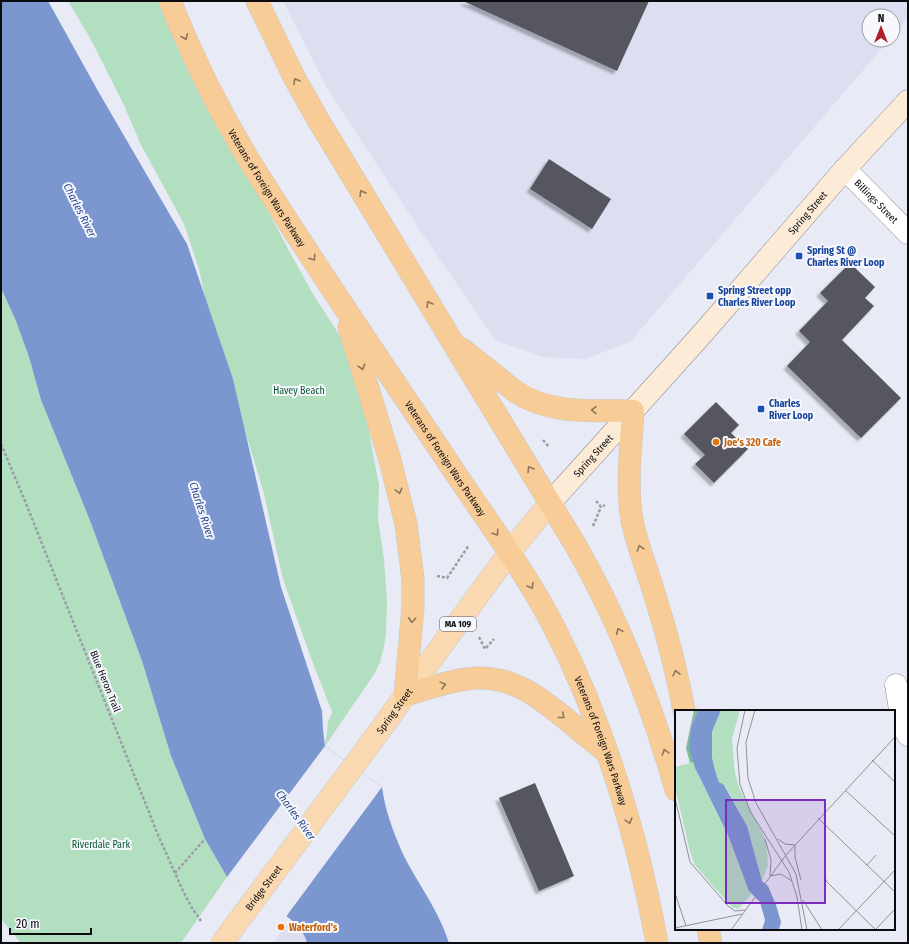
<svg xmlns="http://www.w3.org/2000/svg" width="909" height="944" font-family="'Fira Sans Condensed',sans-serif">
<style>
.built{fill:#dbdff0}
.green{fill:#b3dfc1}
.water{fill:#7c97d0}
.pier{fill:#e8eaf5}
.building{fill:#565760;filter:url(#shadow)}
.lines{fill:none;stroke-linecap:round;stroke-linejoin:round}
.minor-casing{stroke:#8b8d97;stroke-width:23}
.secondary-casing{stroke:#8b8d97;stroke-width:23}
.primary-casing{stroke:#c9c9ca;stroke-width:23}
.trunk-casing{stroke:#c9c9ca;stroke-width:23}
.path{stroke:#9b9ca5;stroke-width:2.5;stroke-dasharray:3 2;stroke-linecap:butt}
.minor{stroke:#fff;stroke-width:22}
.secondary{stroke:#fcecd7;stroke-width:22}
.primary{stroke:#fad9b0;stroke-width:22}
.trunk{stroke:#f8cc96;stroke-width:22}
.oneway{stroke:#8d7559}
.transit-dot{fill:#1a4fb4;stroke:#f6f8fe;stroke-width:1.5}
.food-dot{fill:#e8710a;stroke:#f6f8fe;stroke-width:1.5}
.labels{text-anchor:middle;stroke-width:4;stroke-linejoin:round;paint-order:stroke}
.shield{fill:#f6f8fe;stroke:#525257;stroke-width:1}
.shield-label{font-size:9px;font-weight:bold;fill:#0b0b0f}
.street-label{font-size:10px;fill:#0b0b0f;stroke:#f6f8fe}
.transit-label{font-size:10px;font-weight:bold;fill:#164399;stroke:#f6f8fe;text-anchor:start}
.park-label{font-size:10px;fill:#075731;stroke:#f6f8fe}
.food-label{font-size:10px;font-weight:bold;fill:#c56008;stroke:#f6f8fe;text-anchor:start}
.water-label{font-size:11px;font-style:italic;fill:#28458a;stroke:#f6f8fe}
.inset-road{fill:none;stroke:#909199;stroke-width:1}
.view{fill:#7b2cbf;fill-opacity:0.15;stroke:#7b2cbf;stroke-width:2}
.inset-edge{fill:none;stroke:#0b0b0f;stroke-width:2}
</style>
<defs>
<filter id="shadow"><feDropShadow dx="-3.5" dy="3.5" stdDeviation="1" flood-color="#0004"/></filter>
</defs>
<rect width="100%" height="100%" fill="#e8eaf5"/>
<!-- built -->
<path class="built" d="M283 1H908V18L893 35V16H869V40H889L630 342 585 359 543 357 495 340 418 227 328 90Z
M290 920 306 938 307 943H273Z"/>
<!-- green -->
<path class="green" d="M68 1H158L287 247 313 294 360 367 371 443 379 485 378 519 384 559 387 602 386 633 384 647 380 662 375 673 325 746 328 722 332 712 311 658 283 579 263 490 238 408 212 333 199 269 184 224 141 145 123 103 90 38Z
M1 288 16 321 29 357 41 400 89 518 142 661 171 756 205 839 227 877 181 943H21L1 919Z"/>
<!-- water -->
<path class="water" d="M1 1H48L98 91 187 244 233 379 281 587 322 711 323 729 325 746 382 787C385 810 393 831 402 852 417 883 439 910 449 943H307C305 932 291 917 280 913L227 877 205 839 171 756 142 661 89 518 41 400 29 357 16 321 1 288Z"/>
<!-- pier -->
<path class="pier" d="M325 746 382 787 285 918 269 908 227 877Z"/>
<!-- building -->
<path class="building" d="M463 1H649L617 71Z
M549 159 611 199 592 229 530 189Z
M850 263 875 287 865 298 874 306 842 340 901 398 861 438 787 366 810 342 799 331 828 301 820 293Z
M716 402 739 425 731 433 748 449 714 483 695 464 705 455 684 434Z
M535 783 574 876 539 891 499 798Z"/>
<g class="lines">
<defs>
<g id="minor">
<path id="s1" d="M845 169 908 233"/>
<path d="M896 685 903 727 908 735"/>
</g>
<g id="secondary">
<path id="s2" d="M550 503 703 333 845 169 908 101"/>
</g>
<g id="primary">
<path id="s3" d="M222 943 353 767 509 553 550 503"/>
</g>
<g id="trunk">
<path id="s4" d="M170 1C192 57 218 109 249 160 315 267 387 370 456 474 490 525 527 574 555 629 605 727 637 835 657 943"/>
<path d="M257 1 294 77 317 118 576 546C620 623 652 705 676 790"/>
<path d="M349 327 390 460 406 524 413 580V607L405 695C428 689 453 679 477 678 514 677 539 697 566 719 579 730 593 741 606 752"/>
<path d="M462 349 516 392C551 415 593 410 633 411 631 447 626 485 632 520 637 546 648 571 655 596 667 634 677 672 684 711"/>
<path d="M708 929 711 943"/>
</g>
</defs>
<!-- minor casing -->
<use href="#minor" class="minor-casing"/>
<!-- secondary casing -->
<use href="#secondary" class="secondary-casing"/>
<!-- primary casing -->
<use href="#primary" class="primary-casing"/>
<!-- trunk casing -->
<use href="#trunk" class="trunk-casing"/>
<!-- path -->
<path class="path" d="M543 440 549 447
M1 444 25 501 158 835 183 891 192 908 201 921
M596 501 601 507 605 505
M593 526 601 507
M437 576 447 578 469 545
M479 637 485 649 494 639
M175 873 205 839"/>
<!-- minor -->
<use href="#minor" class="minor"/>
<!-- secondary -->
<use href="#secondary" class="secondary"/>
<!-- primary -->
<use href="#primary" class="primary"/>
<!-- trunk -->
<use href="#trunk" class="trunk"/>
</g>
<!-- one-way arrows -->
<defs><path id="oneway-chevron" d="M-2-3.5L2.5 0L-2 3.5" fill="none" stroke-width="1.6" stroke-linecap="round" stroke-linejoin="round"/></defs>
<g class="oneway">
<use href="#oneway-chevron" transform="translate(185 37) rotate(67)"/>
<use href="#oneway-chevron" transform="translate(296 81) rotate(-119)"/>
<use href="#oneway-chevron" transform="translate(362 193) rotate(-121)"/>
<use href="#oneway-chevron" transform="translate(313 258) rotate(56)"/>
<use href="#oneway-chevron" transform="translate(429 304) rotate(-121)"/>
<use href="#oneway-chevron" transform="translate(362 367) rotate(73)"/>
<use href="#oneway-chevron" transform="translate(594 410) rotate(-179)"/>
<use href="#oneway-chevron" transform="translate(530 469) rotate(-121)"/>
<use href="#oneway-chevron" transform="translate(399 491) rotate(75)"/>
<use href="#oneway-chevron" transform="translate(496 533) rotate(56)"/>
<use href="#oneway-chevron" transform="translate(640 548) rotate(-108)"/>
<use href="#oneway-chevron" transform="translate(531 586) rotate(59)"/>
<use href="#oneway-chevron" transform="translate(412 620) rotate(94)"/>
<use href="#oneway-chevron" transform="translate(619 631) rotate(-114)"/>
<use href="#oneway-chevron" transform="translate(676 673) rotate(-103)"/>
<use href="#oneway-chevron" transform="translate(443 685) rotate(-15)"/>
<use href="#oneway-chevron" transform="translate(562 716) rotate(39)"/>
<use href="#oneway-chevron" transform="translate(665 752) rotate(-108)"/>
<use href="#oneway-chevron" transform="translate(629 821) rotate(74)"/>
</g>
<!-- markers -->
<g class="transit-dot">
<rect x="795" y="252" width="8" height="8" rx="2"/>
<rect x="706" y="292" width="8" height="8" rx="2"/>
<rect x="757" y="405" width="8" height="8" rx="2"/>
</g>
<g class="food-dot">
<circle cx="716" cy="442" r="4"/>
<circle cx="281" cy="927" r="4"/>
</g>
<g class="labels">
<!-- shield labels -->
<rect class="shield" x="440" y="617" width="36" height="14" rx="3"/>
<g class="shield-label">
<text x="458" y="627">MA 109</text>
</g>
<!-- street labels -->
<g class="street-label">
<text dy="4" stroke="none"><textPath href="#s4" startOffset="211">Veterans of Foreign Wars Parkway</textPath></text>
<text dy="4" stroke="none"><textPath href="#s1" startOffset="45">Billings Street</textPath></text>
<text dy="4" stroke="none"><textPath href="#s2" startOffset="388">Spring Street</textPath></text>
<text dy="4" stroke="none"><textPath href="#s2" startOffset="64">Spring Street</textPath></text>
<text dy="4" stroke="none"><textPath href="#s4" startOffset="535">Veterans of Foreign Wars Parkway</textPath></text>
<text transform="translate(106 681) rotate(68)" y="4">Blue Heron Trail</text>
<text dy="4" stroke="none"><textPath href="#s3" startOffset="289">Spring Street</textPath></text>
<text dy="4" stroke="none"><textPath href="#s4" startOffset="859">Veterans of Foreign Wars Parkway</textPath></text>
<text dy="4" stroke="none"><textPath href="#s3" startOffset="69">Bridge Street</textPath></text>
</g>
<!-- transit labels -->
<g class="transit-label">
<text x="807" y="254">Spring St @<tspan x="807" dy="12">Charles River Loop</tspan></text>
<text x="718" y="294">Spring Street opp<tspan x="718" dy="12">Charles River Loop</tspan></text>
<text x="769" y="407">Charles<tspan x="769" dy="12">River Loop</tspan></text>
</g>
<!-- park labels -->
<g class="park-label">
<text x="299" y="394">Havey Beach</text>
<text x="101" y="848">Riverdale Park</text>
</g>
<!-- food labels -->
<g class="food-label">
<text x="724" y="446">Joe’s 320 Cafe</text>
<text x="289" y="931">Waterford's</text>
</g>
<!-- water labels -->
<g class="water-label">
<text transform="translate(80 210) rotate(63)" y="4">Charles River</text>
<text transform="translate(202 510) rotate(72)" y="4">Charles River</text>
<text transform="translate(296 815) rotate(54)" y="4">Charles River</text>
</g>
</g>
<!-- overview -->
<g transform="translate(675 710)">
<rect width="220" height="220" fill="#e8eaf5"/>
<path d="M46 0H65L57 29 60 63 64 78 91 130 93 155 87 171 71 114 51 77 44 72 37 50V22ZM19 52 25 69 53 125 76 185 63 199 57 197 38 176 20 155 15 142 0 77V57Z" fill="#b3dfc1"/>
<path d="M19 0H23L16 17 15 33 19 52 15 53 11 38Z" fill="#7cbc93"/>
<path d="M23 0H46L37 22V48L40 60 44 72 49 75 72 116 87 171 93 176 101 195 106 212 104 220H87L90 210 85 192 74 181 53 125 20 58 14 38 16 17Z" fill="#7c97d0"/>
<path class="inset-road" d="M70 0 62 38 65 75 76 103 114 162 122 187 127 220M80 0 71 32 73 68 81 93 121 164 132 220M197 50 220 72M170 80 220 126M0 88 15 152 53 196 60 201 70 200M143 108 220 182M90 129 96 150 95 166 106 164 117 171M103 129 110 134 120 135V147L126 170M192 155 201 145M149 165 152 172 201 220M0 183 11 216M128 190 147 220M0 218 67 204M56 220 111 145 220 27M163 220 220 160M200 220 220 199"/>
<path class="view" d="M51 90H150V193H51Z"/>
<rect width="220" height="220" class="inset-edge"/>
</g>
<!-- border -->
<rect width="909" height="944" fill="none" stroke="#0b0b0f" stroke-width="4"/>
<!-- north arrow -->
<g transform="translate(881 28)"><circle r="19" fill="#f6f8fe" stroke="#98999e"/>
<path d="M0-3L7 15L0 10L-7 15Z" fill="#b01e2c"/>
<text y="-6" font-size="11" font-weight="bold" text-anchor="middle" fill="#0b0b0f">N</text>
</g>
<!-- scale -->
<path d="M10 928v6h81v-6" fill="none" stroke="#0b0b0f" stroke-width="2"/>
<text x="16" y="928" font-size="12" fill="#0b0b0f" stroke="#f6f8fe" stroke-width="3" paint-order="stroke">20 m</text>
</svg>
